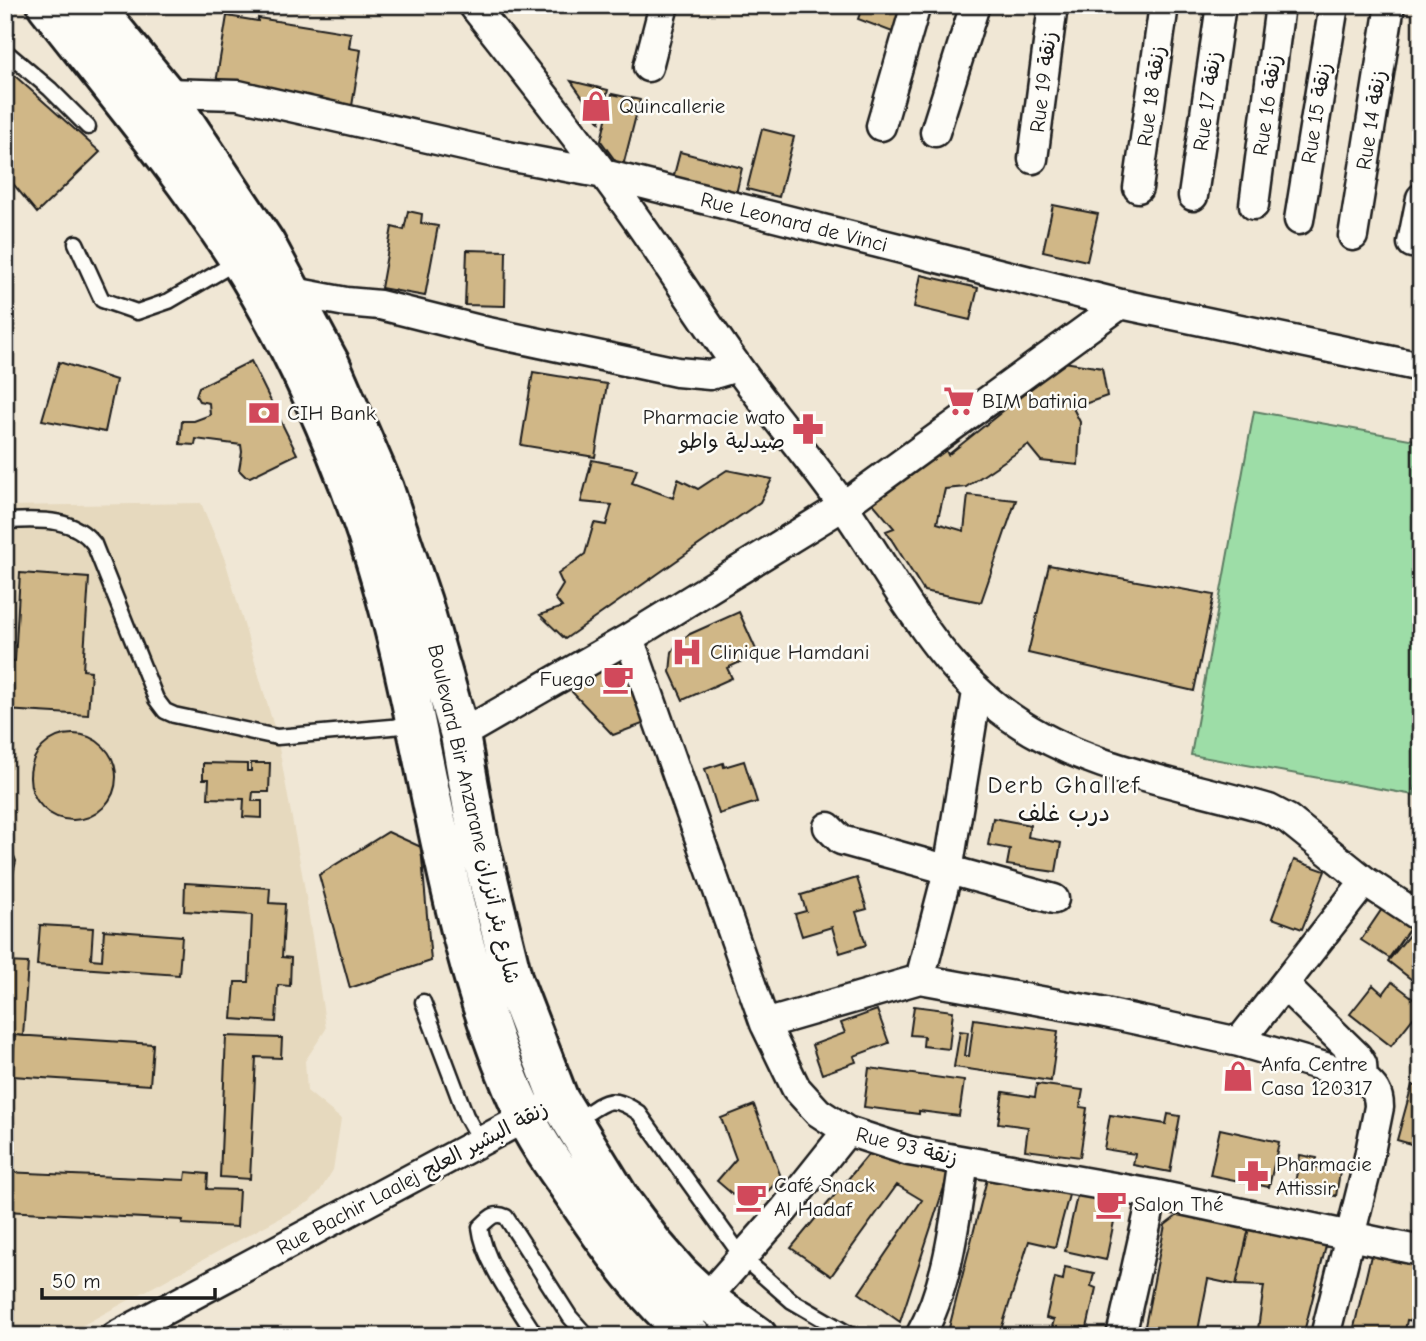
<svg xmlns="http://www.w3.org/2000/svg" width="1426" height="1341" font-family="'Comic Neue','Playpen Sans Arabic',sans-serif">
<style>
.built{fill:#e6d9be}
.green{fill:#9ddda7;stroke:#5c7c62;stroke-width:2}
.building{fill:#d0b787;stroke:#1c1c1c;stroke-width:2}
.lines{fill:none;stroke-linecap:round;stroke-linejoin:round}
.lane-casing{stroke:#1c1c1c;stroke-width:19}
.street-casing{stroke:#1c1c1c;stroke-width:33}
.secondary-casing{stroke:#1c1c1c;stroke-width:44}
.lane{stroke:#fdfcf7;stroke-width:14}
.street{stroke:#fdfcf7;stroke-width:28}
.secondary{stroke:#fdfcf7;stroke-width:38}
.labels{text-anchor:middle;stroke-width:5;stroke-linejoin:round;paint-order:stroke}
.street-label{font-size:21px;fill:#1c1c1c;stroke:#fdfcf7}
.poi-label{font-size:21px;fill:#1c1c1c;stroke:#fdfcf7;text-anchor:start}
.quarter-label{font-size:24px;letter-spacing:2px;fill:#1c1c1c;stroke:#fdfcf7}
</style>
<rect width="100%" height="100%" fill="#f0e7d5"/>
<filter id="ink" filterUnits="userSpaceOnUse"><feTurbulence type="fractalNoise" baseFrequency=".0143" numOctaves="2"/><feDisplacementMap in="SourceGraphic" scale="14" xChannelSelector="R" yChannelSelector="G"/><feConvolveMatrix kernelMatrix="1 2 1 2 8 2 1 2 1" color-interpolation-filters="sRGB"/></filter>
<g filter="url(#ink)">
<!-- built -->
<path class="built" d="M201 503 225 560 277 737 304 884 326 1029 305 1061 307 1091 341 1119 333 1170 320 1191 309 1202 63 1336H5V506Z"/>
<!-- green -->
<path class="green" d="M1254 411 1421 441V756L1414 795 1191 755Z"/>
<!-- building -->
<path class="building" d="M863 5H904L895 33 858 19Z
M227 16 258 21V18L351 33 349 48 361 50 352 106 216 83Z
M5 67 100 152 37 213 5 174Z
M571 81 608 90 600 122Z
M612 94 640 100 622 170 601 141Z
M762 129 794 137 779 197 747 189Z
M680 152 742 168 736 194 673 179Z
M1053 205 1098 214 1087 261 1043 251Z
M408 211 422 214 421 223 438 226 425 296 381 288 392 227 404 230Z
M467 250 506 251 505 306 465 305Z
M921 275 978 288 970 320 914 307Z
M251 361 297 454 250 477 245 476 239 470 242 452 241 445 196 439 195 445 180 444 182 421H194L210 415 209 403 199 401 196 396 199 387Z
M59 362 116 380 105 432 42 420Z
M1064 362 1102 368 1107 396 1073 408 1080 422 1078 465 1041 461 1028 445 966 487 945 489 937 523 964 531 968 495 1016 500 981 602 924 591 886 531 894 528 871 501 909 477 903 465 943 443 948 455Z
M533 372 607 384 595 457 521 445Z
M592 460 637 469 632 483 673 498 678 479 698 489 727 470 772 479 760 502 565 639 540 615 562 607 555 598 563 585 558 574 585 554 594 523 606 525 612 505 581 502Z
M1049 565 1214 595 1194 691 1028 653Z
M20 573 89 578 83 670 91 671 88 715 5 710V660L15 661Z
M739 612 758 654 727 668 732 678 683 700 670 672 672 652 678 642 690 634Z
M623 655 648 722 613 735 572 692Z
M30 777a43 43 0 1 1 86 0a43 43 0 1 1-86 0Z
M744 761 757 802 719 814 705 769 723 763 724 767Z
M203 763 247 764V771H251V763H270L269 792H253L252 801H262V818L243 817 244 799 208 798 209 779H203Z
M993 818 1030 825 1028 837 1061 843 1056 872 1007 865 1010 849 988 845Z
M388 832 421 847 431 961 350 988 319 875Z
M5 847 12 851 16 861 13 874 5 881Z
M1294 860 1325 871 1302 929 1272 918Z
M857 878 867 909 856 912 866 945 840 953 832 927 802 936 795 914 806 911 801 895Z
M185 883 270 888 269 903 285 904 282 957 291 958 290 986 278 985 276 1022 232 1019 235 982H249L252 915 184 911Z
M1384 906 1412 925 1389 958 1361 940Z
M40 925 93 928 91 959 102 960 104 930 182 936 179 975 37 965Z
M1409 935 1421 944V977L1416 983 1388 961Z
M5 962 28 963 23 1036 5 1034Z
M1392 982 1421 1004V1008L1391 1046 1350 1014 1373 985 1383 994Z
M914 1006 953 1011 949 1049 923 1046 924 1036 910 1035Z
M877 1010 889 1043 854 1056 856 1062 822 1074 812 1045 845 1033 841 1023Z
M974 1019 1058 1031 1051 1081 954 1067 960 1031 968 1032 965 1056H969Z
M15 1035 153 1044 150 1085 12 1076Z
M226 1036 282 1038 281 1058 256 1057 250 1179 220 1177Z
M869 1068 964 1081 959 1116 919 1111V1114L864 1107Z
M1037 1084 1083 1090 1080 1107 1087 1108 1080 1157 1025 1150 1028 1127 998 1123 1003 1092 1035 1097Z
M1412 1085 1421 1088V1147L1397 1140Z
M754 1105 781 1177 751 1210 717 1181 736 1159 721 1118Z
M1168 1114 1180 1116 1170 1172 1133 1165 1135 1154 1104 1149 1110 1115 1166 1124Z
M1220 1129 1279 1142 1269 1187 1210 1175Z
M876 1145 949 1172 900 1322 859 1293 922 1200 897 1185 831 1276 791 1248Z
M1300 1155 1317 1158 1315 1167 1340 1172 1336 1196 1294 1189Z
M5 1172 185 1180 186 1172 208 1174 207 1189 239 1190 237 1227 182 1224 183 1220 5 1211Z
M988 1175 1070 1191 1055 1247 1029 1241 999 1336H984L949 1328Z
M1078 1191 1110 1197 1117 1207 1106 1260 1065 1251Z
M1182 1212 1249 1228 1236 1285 1208 1279 1197 1336H1143L1165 1225Z
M1249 1228 1322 1236 1326 1246 1303 1336H1257L1264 1286 1236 1285Z
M1372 1251 1421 1261V1322L1407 1320 1404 1336H1352Z
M1065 1267 1094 1273 1091 1286 1096 1288 1087 1328 1082 1327 1079 1336 1050 1334 1054 1320 1046 1318 1055 1278 1063 1280Z"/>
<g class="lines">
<defs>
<path id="lane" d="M5 51 50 89 88 127
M76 243 102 300 137 312 169 301 238 261
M5 521C37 520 73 516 94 544L156 699 165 711 174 715 277 737 414 725
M423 1002 466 1116 480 1141
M574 1122C603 1104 608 1091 639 1113L743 1258 792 1301 852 1336
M536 1336C517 1305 484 1263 480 1227 489 1219 494 1211 506 1217L570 1317 587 1336"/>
<path id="street" d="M473 5C517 61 561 116 603 173 650 235 691 302 737 366 771 414 810 458 844 507 895 580 935 665 1010 717 1087 771 1181 783 1269 809L1288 819 1365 881 1421 918
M648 67 664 5
M165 93 238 95 508 156 604 174 1121 304 1421 367
M881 126 916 5
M935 132 975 5
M1033 159 1053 5
M1138 188 1164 5
M1193 196 1221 5
M1254 205 1280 5
M1299 220 1334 5
M1353 236 1390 5
M1412 243 1421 198
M278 289 346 302 380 305 488 332 677 372 710 375 737 367
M629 638 765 1024 796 1088 818 1112 847 1131 909 1151 1153 1194 1421 1251
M460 735 629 638 843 506 1121 304
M828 827 841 840 1054 899
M920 979 948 871 977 692
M1284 985 1357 1056 1362 1064 1363 1078C1374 1087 1379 1093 1379 1107L1366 1172 1325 1336
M765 1024 920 979 1101 1012 1239 1042 1363 1078
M1239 1042 1365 881
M693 1313 784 1210 847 1131
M116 1336 543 1108
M920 1336C949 1284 955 1219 964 1161
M1121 1336 1153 1194"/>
<path id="secondary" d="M47 5C112 88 181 170 238 258 288 336 330 430 361 517 430 712 436 925 524 1114 538 1145 561 1174 580 1203 612 1251 647 1298 691 1336
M93 5 165 93 265 243 330 364 384 489 422 602 460 735 478 838 513 981 559 1100 621 1201 653 1244 680 1275 707 1300 757 1336"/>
</defs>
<!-- lane casing -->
<use href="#lane" class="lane-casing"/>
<!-- street casing -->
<use href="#street" class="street-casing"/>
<!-- secondary casing -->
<use href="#secondary" class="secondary-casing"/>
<!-- lane -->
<use href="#lane" class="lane"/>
<!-- street -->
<use href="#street" class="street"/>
<!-- secondary -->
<use href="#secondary" class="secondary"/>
</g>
</g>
<!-- icons -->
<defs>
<symbol id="shop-bare" viewBox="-9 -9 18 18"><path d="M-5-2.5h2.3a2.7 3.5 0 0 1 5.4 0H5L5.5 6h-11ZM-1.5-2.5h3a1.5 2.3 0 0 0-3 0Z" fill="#d1495b" stroke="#fdfcf7" stroke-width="2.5" paint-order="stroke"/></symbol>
<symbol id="supermarket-bare" viewBox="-9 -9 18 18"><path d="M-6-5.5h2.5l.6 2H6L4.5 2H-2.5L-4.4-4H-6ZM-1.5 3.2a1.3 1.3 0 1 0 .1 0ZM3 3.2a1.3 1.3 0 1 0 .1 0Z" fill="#d1495b" stroke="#fdfcf7" stroke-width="2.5" paint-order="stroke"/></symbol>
<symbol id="bank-bare" viewBox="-9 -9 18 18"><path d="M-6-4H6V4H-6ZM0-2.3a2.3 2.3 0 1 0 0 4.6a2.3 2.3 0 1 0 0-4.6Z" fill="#d1495b" stroke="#fdfcf7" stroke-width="2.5" paint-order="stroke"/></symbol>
<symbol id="pharmacy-bare" viewBox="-9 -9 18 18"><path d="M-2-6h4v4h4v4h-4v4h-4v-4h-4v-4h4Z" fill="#d1495b" stroke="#fdfcf7" stroke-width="2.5" paint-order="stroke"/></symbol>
<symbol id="hospital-bare" viewBox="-9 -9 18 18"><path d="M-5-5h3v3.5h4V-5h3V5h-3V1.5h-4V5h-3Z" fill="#d1495b" stroke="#fdfcf7" stroke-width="2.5" paint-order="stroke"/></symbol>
<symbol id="cafe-bare" viewBox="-9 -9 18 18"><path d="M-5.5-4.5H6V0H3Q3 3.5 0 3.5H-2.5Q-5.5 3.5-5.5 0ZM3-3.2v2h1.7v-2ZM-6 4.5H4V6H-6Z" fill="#d1495b" stroke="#fdfcf7" stroke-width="2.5" paint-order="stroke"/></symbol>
</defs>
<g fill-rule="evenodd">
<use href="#shop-bare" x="574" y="84" width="44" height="44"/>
<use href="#supermarket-bare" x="937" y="379" width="44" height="44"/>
<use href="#bank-bare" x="242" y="391" width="44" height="44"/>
<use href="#pharmacy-bare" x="786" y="407" width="44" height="44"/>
<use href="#hospital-bare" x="665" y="630" width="44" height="44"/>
<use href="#cafe-bare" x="596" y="657" width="44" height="44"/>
<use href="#shop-bare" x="1216" y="1054" width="44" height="44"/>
<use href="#pharmacy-bare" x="1231" y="1154" width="44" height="44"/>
<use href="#cafe-bare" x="729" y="1175" width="44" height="44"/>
<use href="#cafe-bare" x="1089" y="1182" width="44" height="44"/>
</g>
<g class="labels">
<!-- street labels -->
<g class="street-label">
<text transform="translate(1043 82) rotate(-83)" y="7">Rue 19 زنقة</text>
<text transform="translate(1151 96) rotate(-82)" y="7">Rue 18 زنقة</text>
<text transform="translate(1207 101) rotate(-82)" y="7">Rue 17 زنقة</text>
<text transform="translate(1267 105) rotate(-82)" y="7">Rue 16 زنقة</text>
<text transform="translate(1316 113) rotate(-81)" y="7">Rue 15 زنقة</text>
<text transform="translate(1371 120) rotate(-81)" y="7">Rue 14 زنقة</text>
<text transform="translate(794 222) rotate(14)" y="7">Rue Leonard de Vinci</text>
<text transform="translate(474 814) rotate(77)" y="7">Boulevard Bir Anzarane شارع بئر أنزران</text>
<text transform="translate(907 1146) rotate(14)" y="7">Rue 93 زنقة</text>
<text transform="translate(412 1178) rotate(-28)" y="7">Rue Bachir Laalej زنقة البشير العلج</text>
</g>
<!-- poi labels -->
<g class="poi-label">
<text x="619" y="113">Quincallerie</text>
<text x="982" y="408">BIM batinia</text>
<text x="287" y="420">CIH Bank</text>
<text x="785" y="424" text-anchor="end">Pharmacie wato<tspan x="785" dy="24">صيدلية واطو</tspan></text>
<text x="710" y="659">Clinique Hamdani</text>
<text x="595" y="686" text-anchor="end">Fuego</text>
<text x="1261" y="1071">Anfa Centre<tspan x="1261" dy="24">Casa 120317</tspan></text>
<text x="1276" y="1171">Pharmacie<tspan x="1276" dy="24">Attissir</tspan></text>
<text x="774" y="1192">Café Snack<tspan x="774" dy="24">Al Hadaf</tspan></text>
<text x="1134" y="1211">Salon Thé</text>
</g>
<!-- quarter labels -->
<g class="quarter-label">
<text x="1064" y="793">Derb Ghallef<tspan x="1064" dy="28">درب غلف</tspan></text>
</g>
</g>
<!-- margin -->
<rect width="1426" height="1341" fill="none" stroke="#fdfcf7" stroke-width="28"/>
<rect x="14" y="14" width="1398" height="1313" fill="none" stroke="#1c1c1c" stroke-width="2.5" filter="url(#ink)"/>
<!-- scale -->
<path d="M42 1288v10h173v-10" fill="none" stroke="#1c1c1c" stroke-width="3.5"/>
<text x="52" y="1288" font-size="21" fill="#1c1c1c" stroke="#fdfcf7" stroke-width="5" paint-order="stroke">50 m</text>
</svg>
